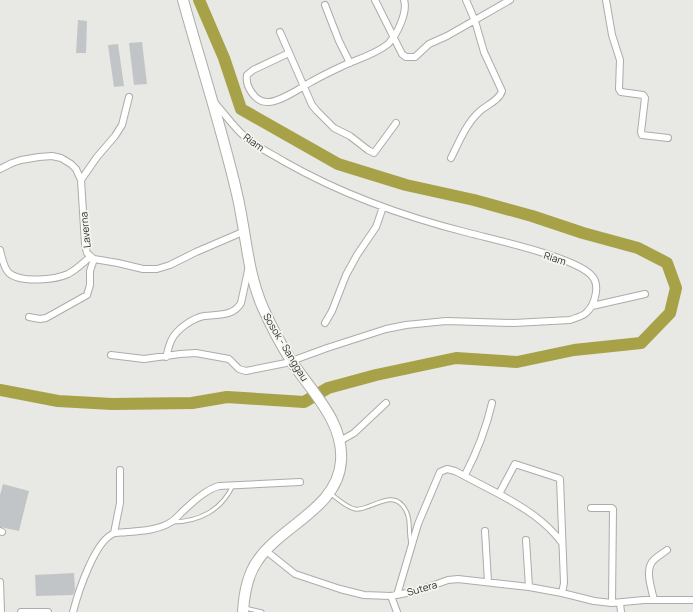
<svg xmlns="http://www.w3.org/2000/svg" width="693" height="612" font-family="Manrope,sans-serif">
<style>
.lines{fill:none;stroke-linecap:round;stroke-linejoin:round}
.river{stroke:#a7a148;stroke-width:12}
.building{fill:#c2c5c8}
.service-casing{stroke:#acaca8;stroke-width:5}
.minor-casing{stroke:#acaca8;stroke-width:8}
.trunk-casing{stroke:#acaca8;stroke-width:12}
.service{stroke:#fff;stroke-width:3}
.minor{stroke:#fff;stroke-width:6}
.trunk{stroke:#fff;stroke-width:10}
.labels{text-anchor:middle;stroke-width:3.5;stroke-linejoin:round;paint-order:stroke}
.street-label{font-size:10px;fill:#2f2f2e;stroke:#f5f5f1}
</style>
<rect width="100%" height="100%" fill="#e8e8e4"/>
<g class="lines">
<!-- river -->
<path class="river" d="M0 390 58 401 112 404 192 403 227 397 304 402 328 388 376 375 456 358 517 362 574 350 641 343 670 313 676 288 667 263 638 248 583 233 532 216 474 200 406 185 338 164 241 109 224 58 199 0"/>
</g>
<!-- building -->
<path class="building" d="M78 20 87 21 86 53H76Z
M142 42 147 84 134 85 129 43Z
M118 44 124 86 114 87 108 45Z
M3 484 29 491 19 531 0 527V495Z
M74 573 75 590 73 595 36 596 35 575Z"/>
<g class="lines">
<defs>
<path id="service" d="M331 494C338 499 346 507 355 509 370 512 395 484 407 513 411 522 408 533 411 543
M172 522C199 522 222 510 233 485
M245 608 262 612"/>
<path id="minor" d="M375 0 402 54 406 57H415L429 44 447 36 510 0
M606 0 612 35 620 60 619 89 621 92 643 95 645 98 641 132 642 135 668 138
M325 5 339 41 350 63
M280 32 312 105 317 111 334 128 350 136 368 150 374 153 396 123
M289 53 253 70 247 75C245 86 255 102 267 102 279 103 300 88 311 82 323 75 336 69 349 63 362 58 377 53 388 44 397 35 408 12 404 0
M451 158C459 142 466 124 479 112 486 105 499 101 502 91L484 52 475 21 466 0
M0 169 12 163 21 160 39 157 52 156 61 158 71 164 76 169 81 180 85 244 87 253 94 259 118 263 143 269H157L170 265 196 252 245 231
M81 180 97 157 115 136 122 125 129 97
M0 250C2 257 3 267 9 273 20 283 55 280 68 274 76 270 83 263 90 257
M592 306 645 294
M29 317 40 319 46 318 87 295 90 285V271L94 259
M325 323 332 311 346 275 357 255 376 227 383 207
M111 355 144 359 180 354 196 353 229 359 239 369 246 371 286 363 327 348 386 329 406 325 446 321 514 323 570 320C575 318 581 317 586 313 595 305 601 284 591 275 574 257 495 240 469 233 405 217 343 195 285 162 272 154 256 147 244 136 233 126 224 113 214 102
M166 357C168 351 169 344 172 339 177 329 193 318 204 316 217 314 233 317 241 303L249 266
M340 441 354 433 386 403
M465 475C477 452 486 429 492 403
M499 494C523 507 546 521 562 543
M591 508H612L613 509 612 603
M0 531 2 532
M485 531 488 582
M114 533 120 503V470
M526 540 529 587
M265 550 295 574 340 589 364 595 391 596 417 591 448 580 458 579 529 587 562 593 564 583 560 479 558 478 515 464 499 494 455 471 447 469 440 472 418 524 397 595
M0 582 1 612
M562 593 594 601 612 603 644 600H693
M391 596 397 612
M654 600C652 590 645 572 652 562 656 557 662 554 667 550
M620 603 621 612
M21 612H48
M73 612C78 593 95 539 115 533 119 532 123 533 127 532 141 531 159 530 171 522 175 520 179 515 182 512 193 502 205 490 219 486L300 482"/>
<path id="trunk" d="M183 0C201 65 222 129 237 194 246 232 247 272 263 308 271 326 281 345 292 362 312 392 344 422 341 461 338 508 282 525 258 560 247 575 244 594 243 612"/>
</defs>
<!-- service casing -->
<use href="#service" class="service-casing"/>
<!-- minor casing -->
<use href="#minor" class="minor-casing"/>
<!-- trunk casing -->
<use href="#trunk" class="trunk-casing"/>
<!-- service -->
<use href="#service" class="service"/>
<!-- minor -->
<use href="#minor" class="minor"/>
<!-- trunk -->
<use href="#trunk" class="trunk"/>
</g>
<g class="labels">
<!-- street labels -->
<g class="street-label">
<text transform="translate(254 142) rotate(35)" y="4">Riam</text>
<text transform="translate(85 230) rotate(-96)" y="4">Laverna</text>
<text transform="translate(555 258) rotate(18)" y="4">Riam</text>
<text transform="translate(286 347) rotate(59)" y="4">Sosok - Sanggau</text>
<text transform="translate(422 588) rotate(-16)" y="4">Sutera</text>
</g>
</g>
</svg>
